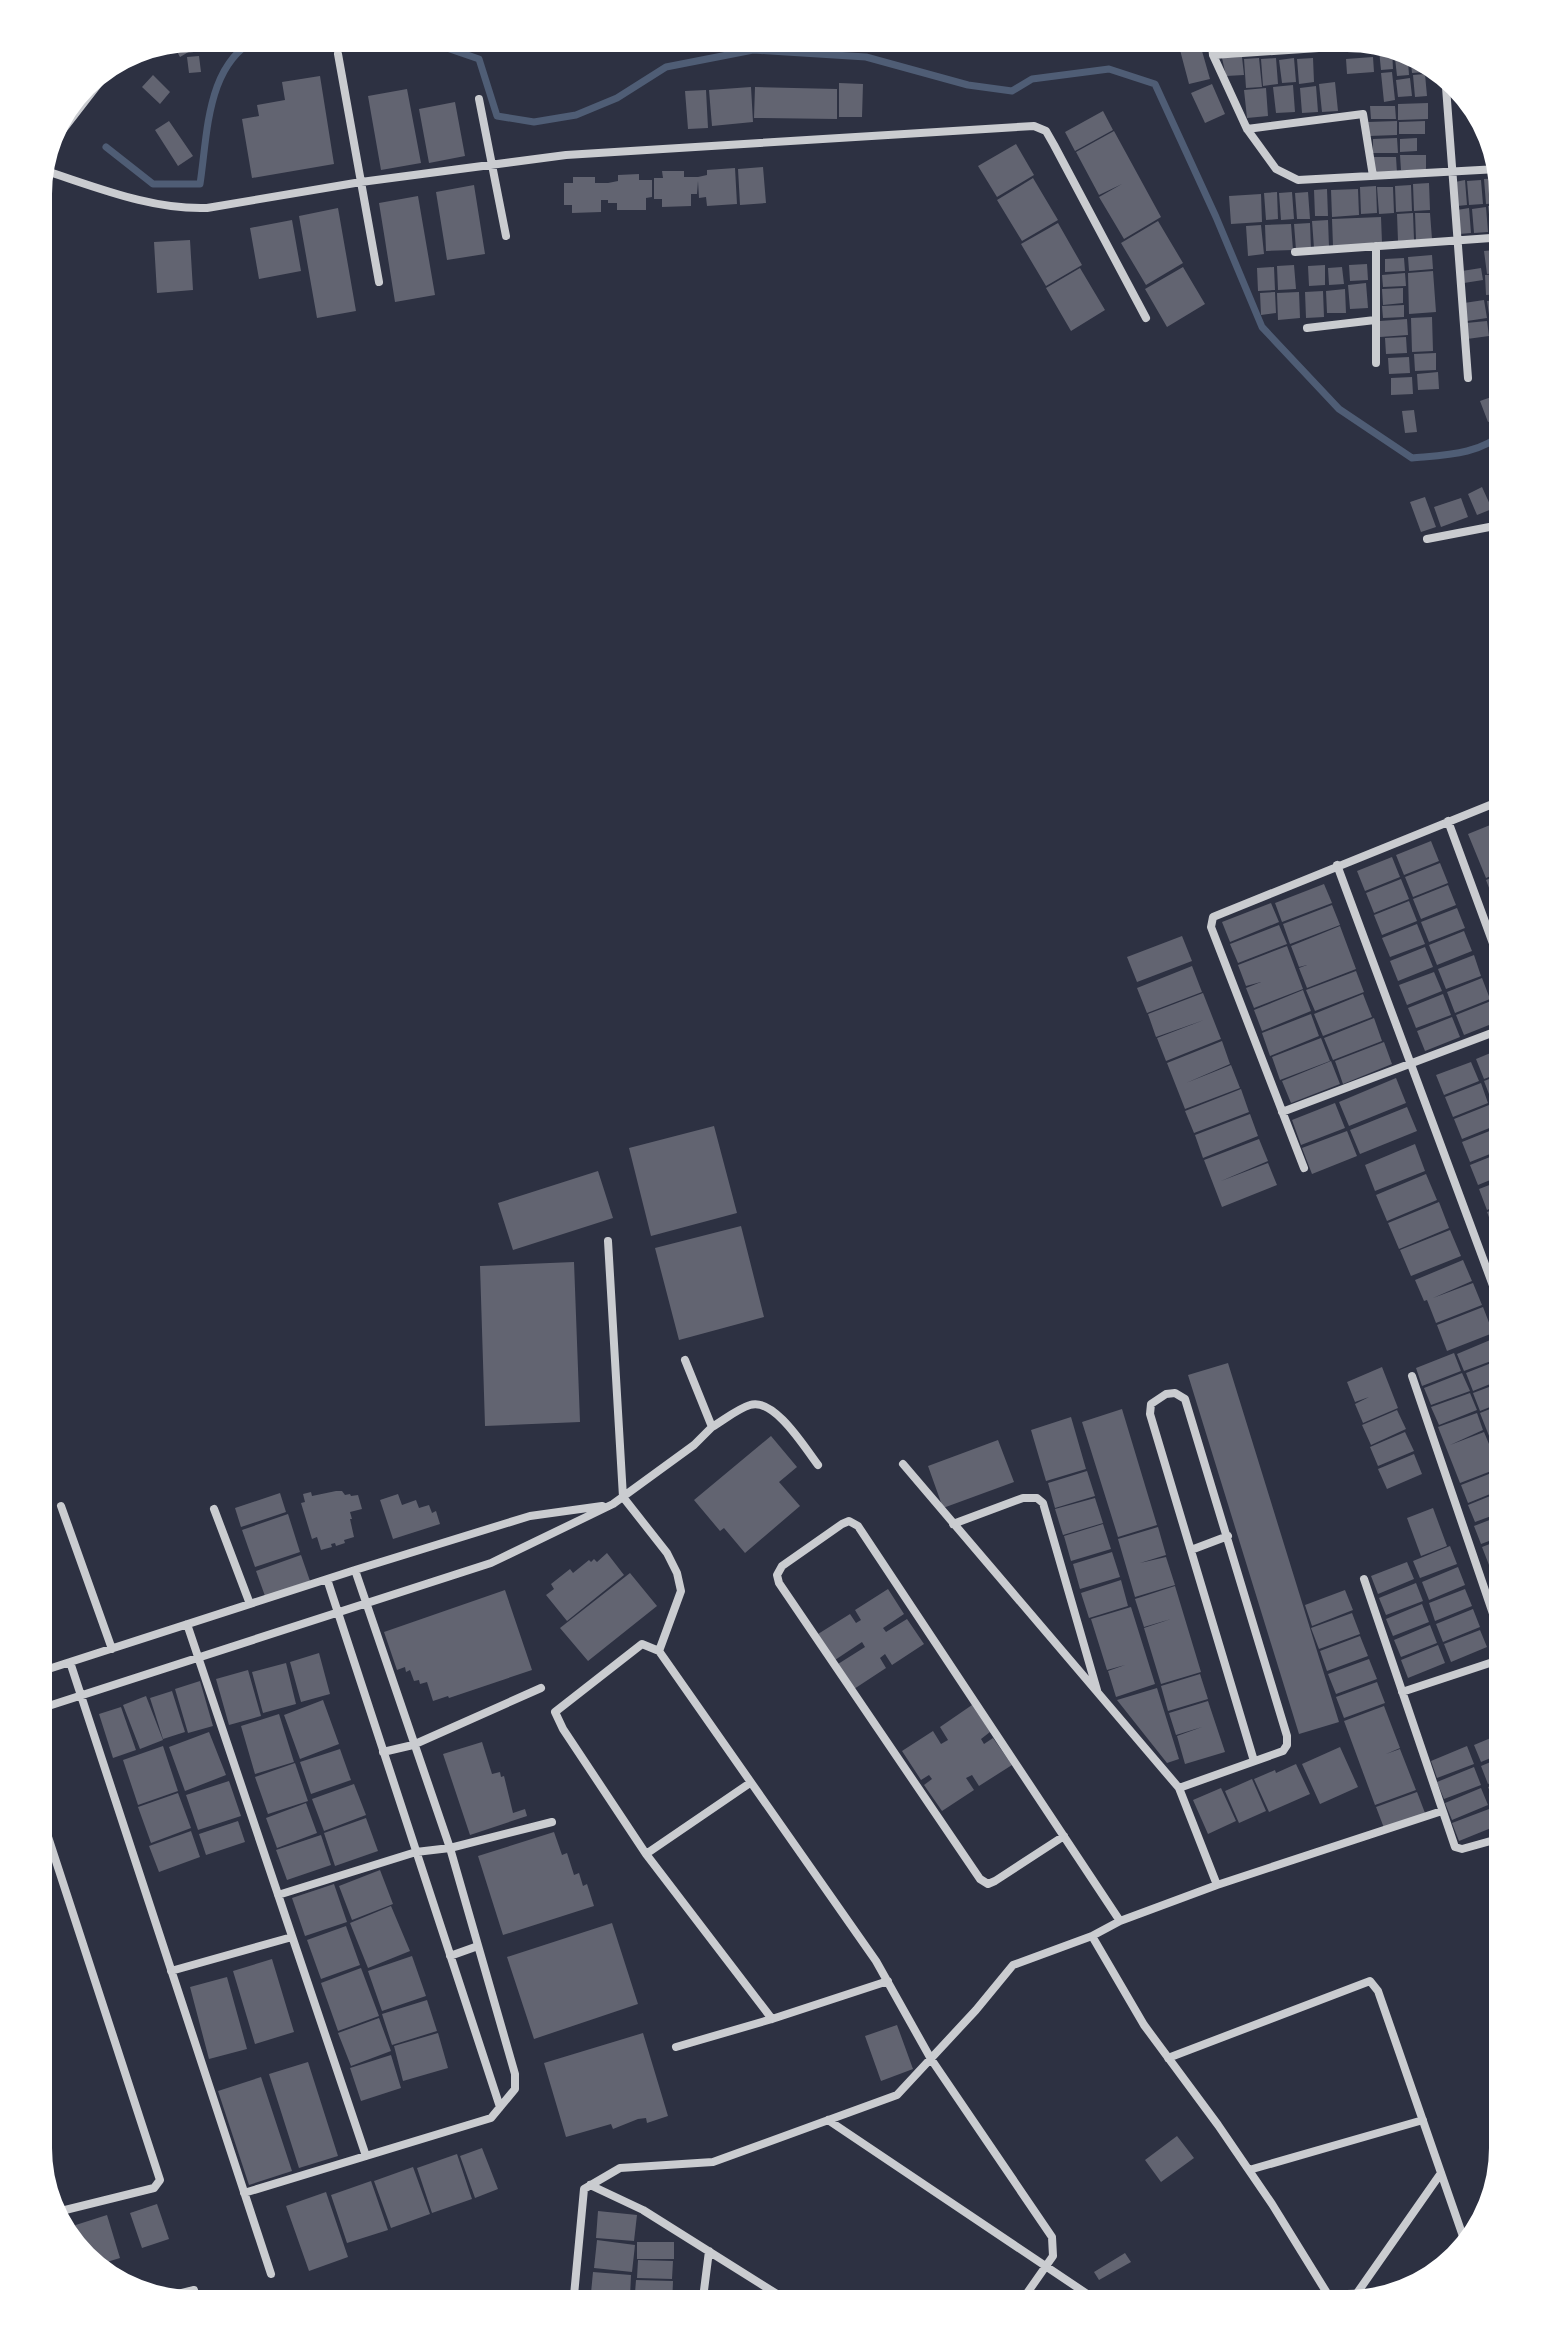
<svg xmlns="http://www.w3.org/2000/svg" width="1541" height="2342" font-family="'Golos Text',sans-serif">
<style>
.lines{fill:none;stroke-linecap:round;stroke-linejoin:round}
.stream{stroke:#4f5d75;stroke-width:7}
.building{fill:#626471}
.minor{stroke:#caccd0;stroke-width:8}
.tertiary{stroke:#caccd0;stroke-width:14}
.rim{fill:none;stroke:#fff;stroke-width:4}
</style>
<rect width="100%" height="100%" fill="#2d3142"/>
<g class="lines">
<!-- stream -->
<path class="stream" d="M367 36 385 46 444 47 479 59 497 116 534 122 576 115 617 98 666 67 753 50 866 57 968 85 1012 91 1032 79 1109 69 1155 84 1216 217 1262 327 1339 409 1412 458C1443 455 1481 455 1505 431
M106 147 153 184H200C208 132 206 60 262 36"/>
</g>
<!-- building -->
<path class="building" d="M985 36H1009V42L985 41Z
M1215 36H1231V46L1215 47Z
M1233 36H1249V46H1233Z
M1251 36H1284V46L1251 47Z
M1285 36H1301V45L1285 46Z
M1309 36H1326V44L1310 45Z
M1328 36H1344V43L1328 44Z
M1349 36 1365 39 1366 43 1349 44Z
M191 37 197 47 180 57 174 46Z
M1200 44 1210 79 1189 84 1180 50Z
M1392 49 1393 69 1381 70 1379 50Z
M1394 49 1415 56 1426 60 1408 61 1409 75 1397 76Z
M199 56 201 72 189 73 187 57Z
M1242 57 1244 75 1226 76 1222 58Z
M1373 57 1374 72 1347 74 1346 59Z
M1259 58 1262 87 1246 88 1244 59Z
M1276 58 1278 84 1263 86 1261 59Z
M1294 58 1296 82 1282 83 1279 60Z
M1313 58 1314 82 1299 84 1297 59Z
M1425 62V72L1412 73 1411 63Z
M1392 72 1395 100 1384 102 1381 73Z
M1425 74 1427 96 1415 97 1413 75Z
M153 75 170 92 160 104 142 87Z
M320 76 334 164 252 178 242 119 259 116 257 105 285 100 282 82Z
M1410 78 1412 96 1398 97 1396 80Z
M1335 82 1338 111 1322 112 1319 84Z
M839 83 863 84 862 117H839Z
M1212 84 1225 114 1205 123 1191 93Z
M1293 85 1295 112 1276 113 1273 87Z
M1316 86 1318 112 1302 113 1300 88Z
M751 87 753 122 712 126 709 90Z
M755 87 837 89V119L754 118Z
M1266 88 1268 116 1247 118 1244 90Z
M407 89 421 163 381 170 368 96Z
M706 90 708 128 688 129 685 91Z
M455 102 465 156 429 163 419 109Z
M1428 103V119L1398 120V104Z
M1370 106H1395L1396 119H1371Z
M1103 111 1113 130 1075 151 1065 132Z
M169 121 193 156 178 166 155 130Z
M1397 121V135L1369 136 1368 122Z
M1425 121V134H1399V122Z
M1114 131 1161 217 1124 239 1099 197 1122 184 1099 195 1076 152Z
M1397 138 1398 153H1373V139Z
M1417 138V151L1400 152V139Z
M1016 144 1034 175 997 197 978 166Z
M1400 155H1426V170H1401Z
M1373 157H1396L1397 173H1373Z
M763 167 766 203 740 205 738 169Z
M735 168 737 204 707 206 706 197 699 198 698 181 697 194H691V206L662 207V199H654V178H663L662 171H684V177H698L707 175V170Z
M639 174V180H652V197L646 198V210H617V203H608V200H601V212L572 213V205H564V183H573V177H595V183H608L618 181V175Z
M1033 178 1058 220 1022 241 997 200Z
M1498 178 1501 203 1486 204 1484 179Z
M1465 180 1467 205 1457 206 1455 182Z
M1481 180 1483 204 1469 205 1467 181Z
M1429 183 1430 210 1414 211 1413 184Z
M474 185 485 254 447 260 436 192Z
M1411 185 1412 211 1396 212 1395 186Z
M1376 186 1377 213 1361 214 1360 187Z
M1377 187H1393L1394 213 1379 214Z
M1327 189 1328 216H1315L1314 190Z
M1358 189 1359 215 1332 217 1331 190Z
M1277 192 1278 219 1266 220 1264 193Z
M1292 192 1294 219 1281 220 1279 193Z
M1308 192 1310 219H1297L1295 193Z
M1261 194 1262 222 1231 224 1229 196Z
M418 196 435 295 395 302 379 203Z
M1503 205 1505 230 1491 231 1488 206Z
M1486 207 1488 232 1474 233 1472 209Z
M338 208 356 311 317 318 299 216Z
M1469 208 1471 233 1459 234 1457 210Z
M1413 213 1414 240 1398 241 1397 214Z
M1415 213H1430L1432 239 1416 240Z
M1381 217 1382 243 1333 246 1332 219Z
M292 220 301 271 259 279 250 228Z
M1328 220 1329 247 1314 248 1312 221Z
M1158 221 1183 263 1146 285 1121 243Z
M1058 223 1082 265 1046 286 1021 244Z
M1310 223 1311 249 1296 250 1294 224Z
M1291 224 1293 250 1266 251 1265 225Z
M1261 225 1264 254 1248 256 1246 226Z
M190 240 193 290 157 293 154 242Z
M1505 249V272L1487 274 1484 251Z
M1432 255 1433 269 1409 271 1408 257Z
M1404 258 1405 271 1385 272V259Z
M1367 264 1368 280 1350 281 1349 265Z
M1294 265 1296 289 1278 290 1277 266Z
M1325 265V285L1309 286 1308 266Z
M1183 267 1205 304 1167 327 1145 289Z
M1274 267 1275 290 1258 291 1257 268Z
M1342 267 1344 284 1329 285 1328 268Z
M1080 268 1105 310 1071 331 1046 288Z
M1481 268 1483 280 1464 283 1462 271Z
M1433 271 1436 312 1409 314 1408 273Z
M1405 273 1406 286 1383 287 1382 275Z
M1505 274V294L1486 295 1485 275Z
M1366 283 1368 308 1350 309 1348 285Z
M1403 288V303L1383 305 1382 289Z
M1345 289 1346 313H1327L1326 291Z
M1323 291 1324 317 1306 318 1305 292Z
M1275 292 1276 313 1261 315 1260 293Z
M1299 292 1300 318 1278 320 1277 293Z
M1505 299V319L1490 321 1487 301Z
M1484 300 1487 318 1467 321 1464 303Z
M1404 305V317L1383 318 1382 306Z
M1432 317 1433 351 1412 352 1411 318Z
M1407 319 1408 335 1380 337V321Z
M1487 321 1489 336 1467 339 1466 323Z
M1505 326V345L1493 347 1491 328Z
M1406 337 1407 353 1386 354 1385 338Z
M1505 348V366L1496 367 1493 350Z
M1436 353V370L1415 371 1414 354Z
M1409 357 1410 373 1389 374 1388 358Z
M1438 372 1439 389 1418 390 1417 374Z
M1412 377 1413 394 1391 395V378Z
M1497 395 1505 416 1488 422 1480 401Z
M1414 410 1417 432 1405 433 1402 411Z
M1505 471V500L1493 477Z
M1482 487 1492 509 1477 515 1468 494Z
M1425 497 1436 527 1421 532 1410 502Z
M1461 498 1468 517 1441 527 1434 507Z
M1505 819V870L1486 878 1468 834Z
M1431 841 1439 861 1404 875 1396 855Z
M1392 857 1400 877 1365 891 1357 871Z
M1440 863 1448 883 1413 897 1405 877Z
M1505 872V896L1494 901 1486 880Z
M1401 879 1409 899 1374 913 1366 893Z
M1324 884 1332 903 1282 922 1275 903Z
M1448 885 1456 905 1421 919 1413 899Z
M1505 898V923L1503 924 1494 903Z
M1409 901 1417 921 1382 935 1374 915Z
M1271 903 1279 922 1230 942 1222 922Z
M1332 905 1340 925 1290 944 1283 924Z
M1457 908 1465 928 1429 942 1421 922Z
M1417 924 1425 944 1390 957 1382 938Z
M1279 925 1287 944 1238 963 1230 944Z
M1340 926 1356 969 1307 988 1299 968 1307 965 1299 967 1291 946Z
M1464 931 1472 951 1437 965 1429 945Z
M1182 936 1192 961 1137 982 1127 957Z
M1287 946 1303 989 1254 1008 1246 988 1261 982 1246 986 1238 965Z
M1425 947 1433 967 1398 981 1390 961Z
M1474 955 1481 976 1446 989 1438 969Z
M1192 966 1202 992 1147 1013 1137 988Z
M1356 971 1364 992 1315 1011 1306 990Z
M1434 972 1442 991 1407 1005 1399 985Z
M1482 978 1490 999 1455 1013 1447 992Z
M1303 990 1311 1011 1262 1031 1254 1010Z
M1203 993 1221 1039 1166 1061 1157 1038 1204 1020 1156 1037 1148 1014Z
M1363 994 1372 1017 1323 1036 1314 1014Z
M1443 994 1451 1015 1416 1028 1408 1008Z
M1491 1001 1499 1021 1464 1035 1456 1015Z
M1311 1014 1319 1036 1270 1056 1262 1033Z
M1452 1017 1460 1037 1425 1051 1417 1031Z
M1374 1018 1382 1041 1333 1060 1324 1038Z
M1321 1038 1330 1061 1280 1080 1272 1057Z
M1222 1041 1230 1064 1186 1083 1231 1065 1240 1088 1185 1109 1167 1063Z
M1384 1042 1392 1064 1343 1084 1335 1061Z
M1505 1047V1071L1484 1079 1476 1059Z
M1331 1061 1340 1084 1291 1103 1282 1081Z
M1471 1062 1479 1081 1444 1095 1436 1075Z
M1505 1073V1097L1492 1102 1484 1081Z
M1396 1078 1406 1103 1349 1126 1339 1102Z
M1481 1083 1488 1103 1453 1117 1445 1097Z
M1241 1089 1249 1112 1194 1133 1185 1111Z
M1505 1100V1123L1500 1124 1493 1104Z
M1335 1103 1345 1128 1301 1145 1292 1120Z
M1489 1105 1497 1125 1462 1139 1454 1119Z
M1407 1107 1417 1131 1360 1154 1350 1130Z
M1250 1114 1258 1136 1203 1158 1195 1135Z
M714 1126 737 1213 651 1236 629 1148Z
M1497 1128 1505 1148 1470 1162 1462 1142Z
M1347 1131 1357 1156 1312 1174 1302 1148Z
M1259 1139 1268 1161 1221 1181 1268 1163 1277 1185 1222 1207 1204 1160Z
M1415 1144 1425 1171 1375 1191 1365 1165Z
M1505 1151V1174L1478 1185 1470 1165Z
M598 1171 613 1218 513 1250 498 1203Z
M1426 1174 1437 1200 1387 1221 1376 1195Z
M1505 1179V1202L1487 1210 1479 1189Z
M1439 1202 1449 1228 1399 1249 1388 1223Z
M1505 1206V1229L1495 1233 1487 1212Z
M741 1226 764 1317 679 1340 655 1248Z
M1450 1230 1461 1256 1411 1276 1400 1250Z
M1505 1232V1257L1496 1235Z
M1463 1260 1472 1281 1433 1298 1473 1283 1482 1305 1436 1323 1427 1300 1424 1301 1415 1280Z
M574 1262 580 1422 485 1426 480 1266Z
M1483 1307 1493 1333 1447 1351 1437 1325Z
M1495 1338 1502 1357 1464 1371 1457 1354Z
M1454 1353 1461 1371 1422 1386 1416 1368Z
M1504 1358 1505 1378 1473 1391 1466 1373Z
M1228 1363 1339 1722 1299 1734 1188 1375Z
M1382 1367 1398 1408 1363 1423 1355 1404 1369 1397 1355 1402 1347 1382Z
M1462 1373 1470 1391 1431 1405 1424 1388Z
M1505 1381V1401L1480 1411 1473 1393Z
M1470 1393 1477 1410 1439 1425 1431 1407Z
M1505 1403V1424L1493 1429 1505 1425V1468L1502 1469 1480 1413Z
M1122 1409 1157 1525 1118 1537 1082 1422Z
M1397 1410 1406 1429 1371 1445 1362 1425Z
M1477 1413 1483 1430 1450 1445 1484 1432 1499 1468 1460 1483 1438 1427Z
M1071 1417 1086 1469 1046 1481 1031 1430Z
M1405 1432 1414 1451 1378 1466 1370 1447Z
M771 1436 797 1467 779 1482 800 1506 745 1553 724 1528 720 1531 694 1500Z
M998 1440 1014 1482 943 1508 928 1466Z
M1414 1454 1422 1474 1387 1489 1378 1469Z
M1499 1470 1505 1488 1468 1503 1461 1485Z
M1087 1471 1095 1496 1055 1508 1048 1483Z
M1505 1490V1511L1475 1522 1468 1505Z
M336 1491H342L345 1495 350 1494 351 1496 358 1495 362 1509 350 1512 352 1519H350L354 1537 344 1540 345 1543 336 1546 335 1543 331 1544 332 1547 321 1550 317 1537 312 1539 301 1503 305 1502 303 1494 311 1492 312 1496Z
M280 1493 286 1512 241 1527 235 1508Z
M398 1494 402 1505 416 1500 419 1508 429 1505 432 1513 436 1511 440 1524 393 1539 380 1500Z
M1095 1498 1103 1523 1063 1535 1055 1509Z
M1433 1508 1447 1546 1421 1556 1407 1518Z
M288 1514 300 1552 255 1567 242 1530Z
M1505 1514V1535L1481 1544 1474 1526Z
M1103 1524 1111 1549 1071 1561 1064 1536Z
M1158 1527 1166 1555 1140 1563 1166 1557 1175 1585 1135 1597 1118 1539Z
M1505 1538V1558L1489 1565 1482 1547Z
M1450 1546 1457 1564 1420 1578 1413 1561Z
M1112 1552 1120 1577 1080 1589 1073 1564Z
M607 1553 624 1575 567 1621 546 1595 554 1589 551 1584 570 1569 573 1573 589 1560 591 1562 594 1559 597 1562Z
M301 1555 310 1581 265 1596 256 1571Z
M1505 1561V1581L1496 1585 1489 1567Z
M1407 1562 1414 1579 1378 1594 1371 1576Z
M1458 1567 1465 1585 1429 1600 1422 1582Z
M630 1573 657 1606 588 1661 560 1628Z
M1121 1580 1128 1606 1089 1618 1081 1593Z
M1416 1583 1423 1601 1386 1615 1379 1598Z
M1505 1584V1609L1497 1587Z
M1175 1586 1201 1672 1161 1684 1144 1628 1171 1619 1144 1627 1135 1599Z
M888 1589 904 1614 883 1628 886 1632 907 1619 924 1644 892 1665 885 1654 880 1658 886 1668 854 1689 838 1664 865 1647 862 1642 835 1660 818 1634 850 1614 856 1623 861 1620 855 1610Z
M1465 1589 1472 1606 1435 1621 1429 1603Z
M505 1590 532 1670 449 1698 448 1696 433 1701 427 1682 420 1684 419 1680 414 1681 410 1670 406 1672 405 1667 397 1670 384 1632Z
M1345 1590 1353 1610 1312 1626 1305 1605Z
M1422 1604 1429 1622 1393 1636 1386 1619Z
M1131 1607 1155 1684 1116 1697 1108 1671 1125 1665 1107 1670 1091 1619Z
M1473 1609 1480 1627 1443 1642 1436 1624Z
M1352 1613 1360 1634 1319 1649 1311 1628Z
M1430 1625 1437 1643 1401 1657 1394 1640Z
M1480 1630 1487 1647 1451 1662 1444 1644Z
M1360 1636 1368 1656 1327 1671 1320 1651Z
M1438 1645 1445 1663 1408 1678 1401 1660Z
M319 1653 330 1694 301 1702 290 1662Z
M1369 1659 1377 1679 1336 1694 1328 1674Z
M286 1663 296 1704 263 1713 252 1672Z
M248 1670 261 1716 229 1725 216 1679Z
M1200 1674 1208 1699 1168 1711 1161 1686Z
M200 1681 213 1726 188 1733 175 1689Z
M1377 1682 1385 1703 1344 1718 1336 1697Z
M1157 1688 1179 1759 1167 1763 1117 1700Z
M172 1691 185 1732 163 1739 150 1698Z
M146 1696 163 1740 140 1749 123 1705Z
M323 1700 339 1744 300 1759 284 1715Z
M1208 1701 1225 1752 1185 1764 1177 1736 1202 1727 1176 1735 1169 1713Z
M972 1705 990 1732 981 1739 984 1744 993 1738 1012 1765 979 1786 972 1775 966 1778 974 1790 942 1811 924 1785 932 1779 929 1775 921 1780 902 1751 933 1731 941 1744 948 1740 940 1727Z
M1384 1706 1400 1748 1386 1754 1400 1749 1416 1790 1375 1805 1344 1721Z
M121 1707 136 1750 113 1758 99 1714Z
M279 1714 294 1762 255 1774 241 1726Z
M209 1732 226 1775 185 1791 169 1747Z
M1505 1732V1752L1481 1762 1474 1745Z
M482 1742 492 1774 500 1772 501 1777 504 1776 513 1813 525 1809 527 1816 470 1835 443 1754Z
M163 1746 178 1791 138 1805 123 1760Z
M1467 1746 1474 1764 1437 1778 1431 1761Z
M1340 1747 1358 1787 1320 1804 1302 1764Z
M340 1749 351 1780 311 1794 300 1762Z
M1505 1756V1777L1488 1784 1481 1766Z
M295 1763 308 1801 268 1814 255 1777Z
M1296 1764 1310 1794 1269 1812 1254 1779 1275 1770 1276 1773Z
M1474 1767 1481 1785 1444 1799 1437 1782Z
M1252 1779 1266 1811 1239 1823 1225 1791Z
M1505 1780V1800L1495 1804 1488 1787Z
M229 1781 241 1816 198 1830 186 1795Z
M354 1784 366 1815 324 1831 312 1799Z
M1221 1788 1236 1821 1208 1834 1193 1800Z
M1481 1788 1488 1805 1452 1820 1445 1803Z
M1417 1792 1425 1813 1384 1828 1376 1807Z
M178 1793 191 1828 151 1843 138 1807Z
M306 1803 317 1833 277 1848 266 1818Z
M1505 1803V1829L1496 1807Z
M1489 1809 1496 1826 1459 1841 1452 1823Z
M366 1818 378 1851 335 1866 324 1833Z
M238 1821 245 1842 206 1855 199 1834Z
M191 1831 200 1857 159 1872 149 1846Z
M554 1832 562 1855 567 1853 574 1875 579 1873 583 1886 587 1884 594 1906 503 1935 478 1856Z
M321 1835 331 1865 287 1880 276 1850Z
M380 1870 393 1904 352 1920 339 1886Z
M334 1884 347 1922 305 1936 292 1898Z
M391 1906 410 1951 368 1968 350 1923Z
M612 1923 638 2004 534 2039 507 1957Z
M346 1926 360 1965 321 1979 307 1940Z
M412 1956 426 1996 382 2011 368 1971Z
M272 1959 294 2032 255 2044 233 1971Z
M361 1968 379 2016 338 2031 321 1983Z
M227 1977 247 2049 209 2059 190 1987Z
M427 2000 437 2031 392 2045 382 2014Z
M379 2018 391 2051 351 2066 338 2033Z
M897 2025 913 2069 881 2081 865 2036Z
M438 2033 448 2068 403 2081 394 2046Z
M643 2033 668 2116 647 2123 646 2118 638 2119 613 2129 611 2124 566 2137 544 2063Z
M391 2055 401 2088 361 2101 350 2068Z
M308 2062 338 2156 299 2168 269 2074Z
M261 2077 292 2171 249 2185 218 2091Z
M1177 2136 1194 2158 1161 2182 1145 2160Z
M482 2148 498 2189 475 2198 460 2156Z
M457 2154 472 2199 432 2213 417 2168Z
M413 2167 430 2214 391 2228 374 2181Z
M371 2181 388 2230 347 2243 331 2195Z
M326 2192 348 2257 309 2271 286 2206Z
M157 2204 169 2239 142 2248 130 2213Z
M598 2211 637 2215 634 2241 596 2238Z
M107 2215 120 2258 94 2266 60 2230Z
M597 2240 635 2245 632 2272 594 2268Z
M637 2242H674V2259H637Z
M1125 2253 1131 2262 1099 2280 1094 2272Z
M638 2260 673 2261 672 2279 637 2278Z
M593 2272 631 2275 630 2297 591 2293Z
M636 2280 673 2281 672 2306H634Z
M966 2290 989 2306H954Z
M591 2296 630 2300 629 2306H590Z"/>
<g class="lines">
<!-- minor -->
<path class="minor" d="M1211 36 1213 55 1247 129 1276 169 1298 180 1498 169
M338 54 379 282
M1213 55 1379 44
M1445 74 1468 378
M479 99 506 236
M1247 129 1363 114 1373 176
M40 169C94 186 150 210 207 208L361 182 566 155 1034 126 1046 131 1054 145 1146 318
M1295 252 1505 237
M1307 328 1375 320
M1376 363V246
M1427 539 1505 524
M1494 590 1505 620
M1448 821 1505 976
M1337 865 1505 1318
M1282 1112 1505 1028
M1304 1168 1211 927 1213 917 1505 799
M608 1241 623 1497 667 1553 677 1573 681 1591 659 1651
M1412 1376 1505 1649
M712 1427C724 1420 737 1409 750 1405 774 1397 805 1448 818 1465
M903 1464 1179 1788 1217 1885
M61 1506 112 1649
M214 1509 250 1604
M953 1524 1023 1498H1037L1043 1503 1097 1690
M1191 1550 1228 1536
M327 1579 500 2107
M1364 1579 1455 1847 1462 1849 1505 1837
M187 1624 366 2156
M70 1662 271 2274
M36 1673 355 1570 530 1516 602 1506
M1402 1692 1505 1658
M36 1710 491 1563 613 1504 694 1445 712 1427 685 1360
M383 1752 413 1745 541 1688
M1179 1788 1283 1751 1287 1745V1736L1185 1399 1175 1393 1166 1394 1151 1404 1150 1414 1254 1761
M36 1800 160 2180 154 2188 53 2213
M1064 1836 995 1881 988 1884 980 1879 779 1583 777 1575 782 1566 842 1524 849 1521 858 1526 1120 1921
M646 1854 750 1783
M278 1895 416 1852 450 1848 552 1822
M1092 1936 1144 2025 1218 2125 1272 2204 1335 2306
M450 1956 478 1946
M171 1971 292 1937
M772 2019 646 1854 563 1729 555 1712 642 1644 659 1651 876 1961 931 2059 1052 2237 1053 2256 1018 2306
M676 2047 772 2019 888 1981
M1168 2058 1370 1981 1378 1991 1466 2245
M828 2120 1105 2306
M1249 2170 1423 2120
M590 2185 643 2210 796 2306
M244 2193 491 2118 515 2089V2074L450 1848 355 1570
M162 2298 194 2290
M573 2306 584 2189 620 2168 713 2162 897 2095 976 2010 1013 1965 1092 1936 1120 1921 1217 1885 1442 1811
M702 2306 709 2251
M1348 2306 1441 2173"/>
<!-- tertiary -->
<path class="tertiary" d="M45 148 110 64"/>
</g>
<!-- crop -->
<path d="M0 0H1541V2342H0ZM194 50H1347A144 144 0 0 1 1491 194V2148A144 144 0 0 1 1347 2292H194A144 144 0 0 1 50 2148V194A144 144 0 0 1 194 50Z" fill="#fff" fill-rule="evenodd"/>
<path class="rim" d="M194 50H1347A144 144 0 0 1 1491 194V2148A144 144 0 0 1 1347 2292H194A144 144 0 0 1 50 2148V194A144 144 0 0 1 194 50Z"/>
</svg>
